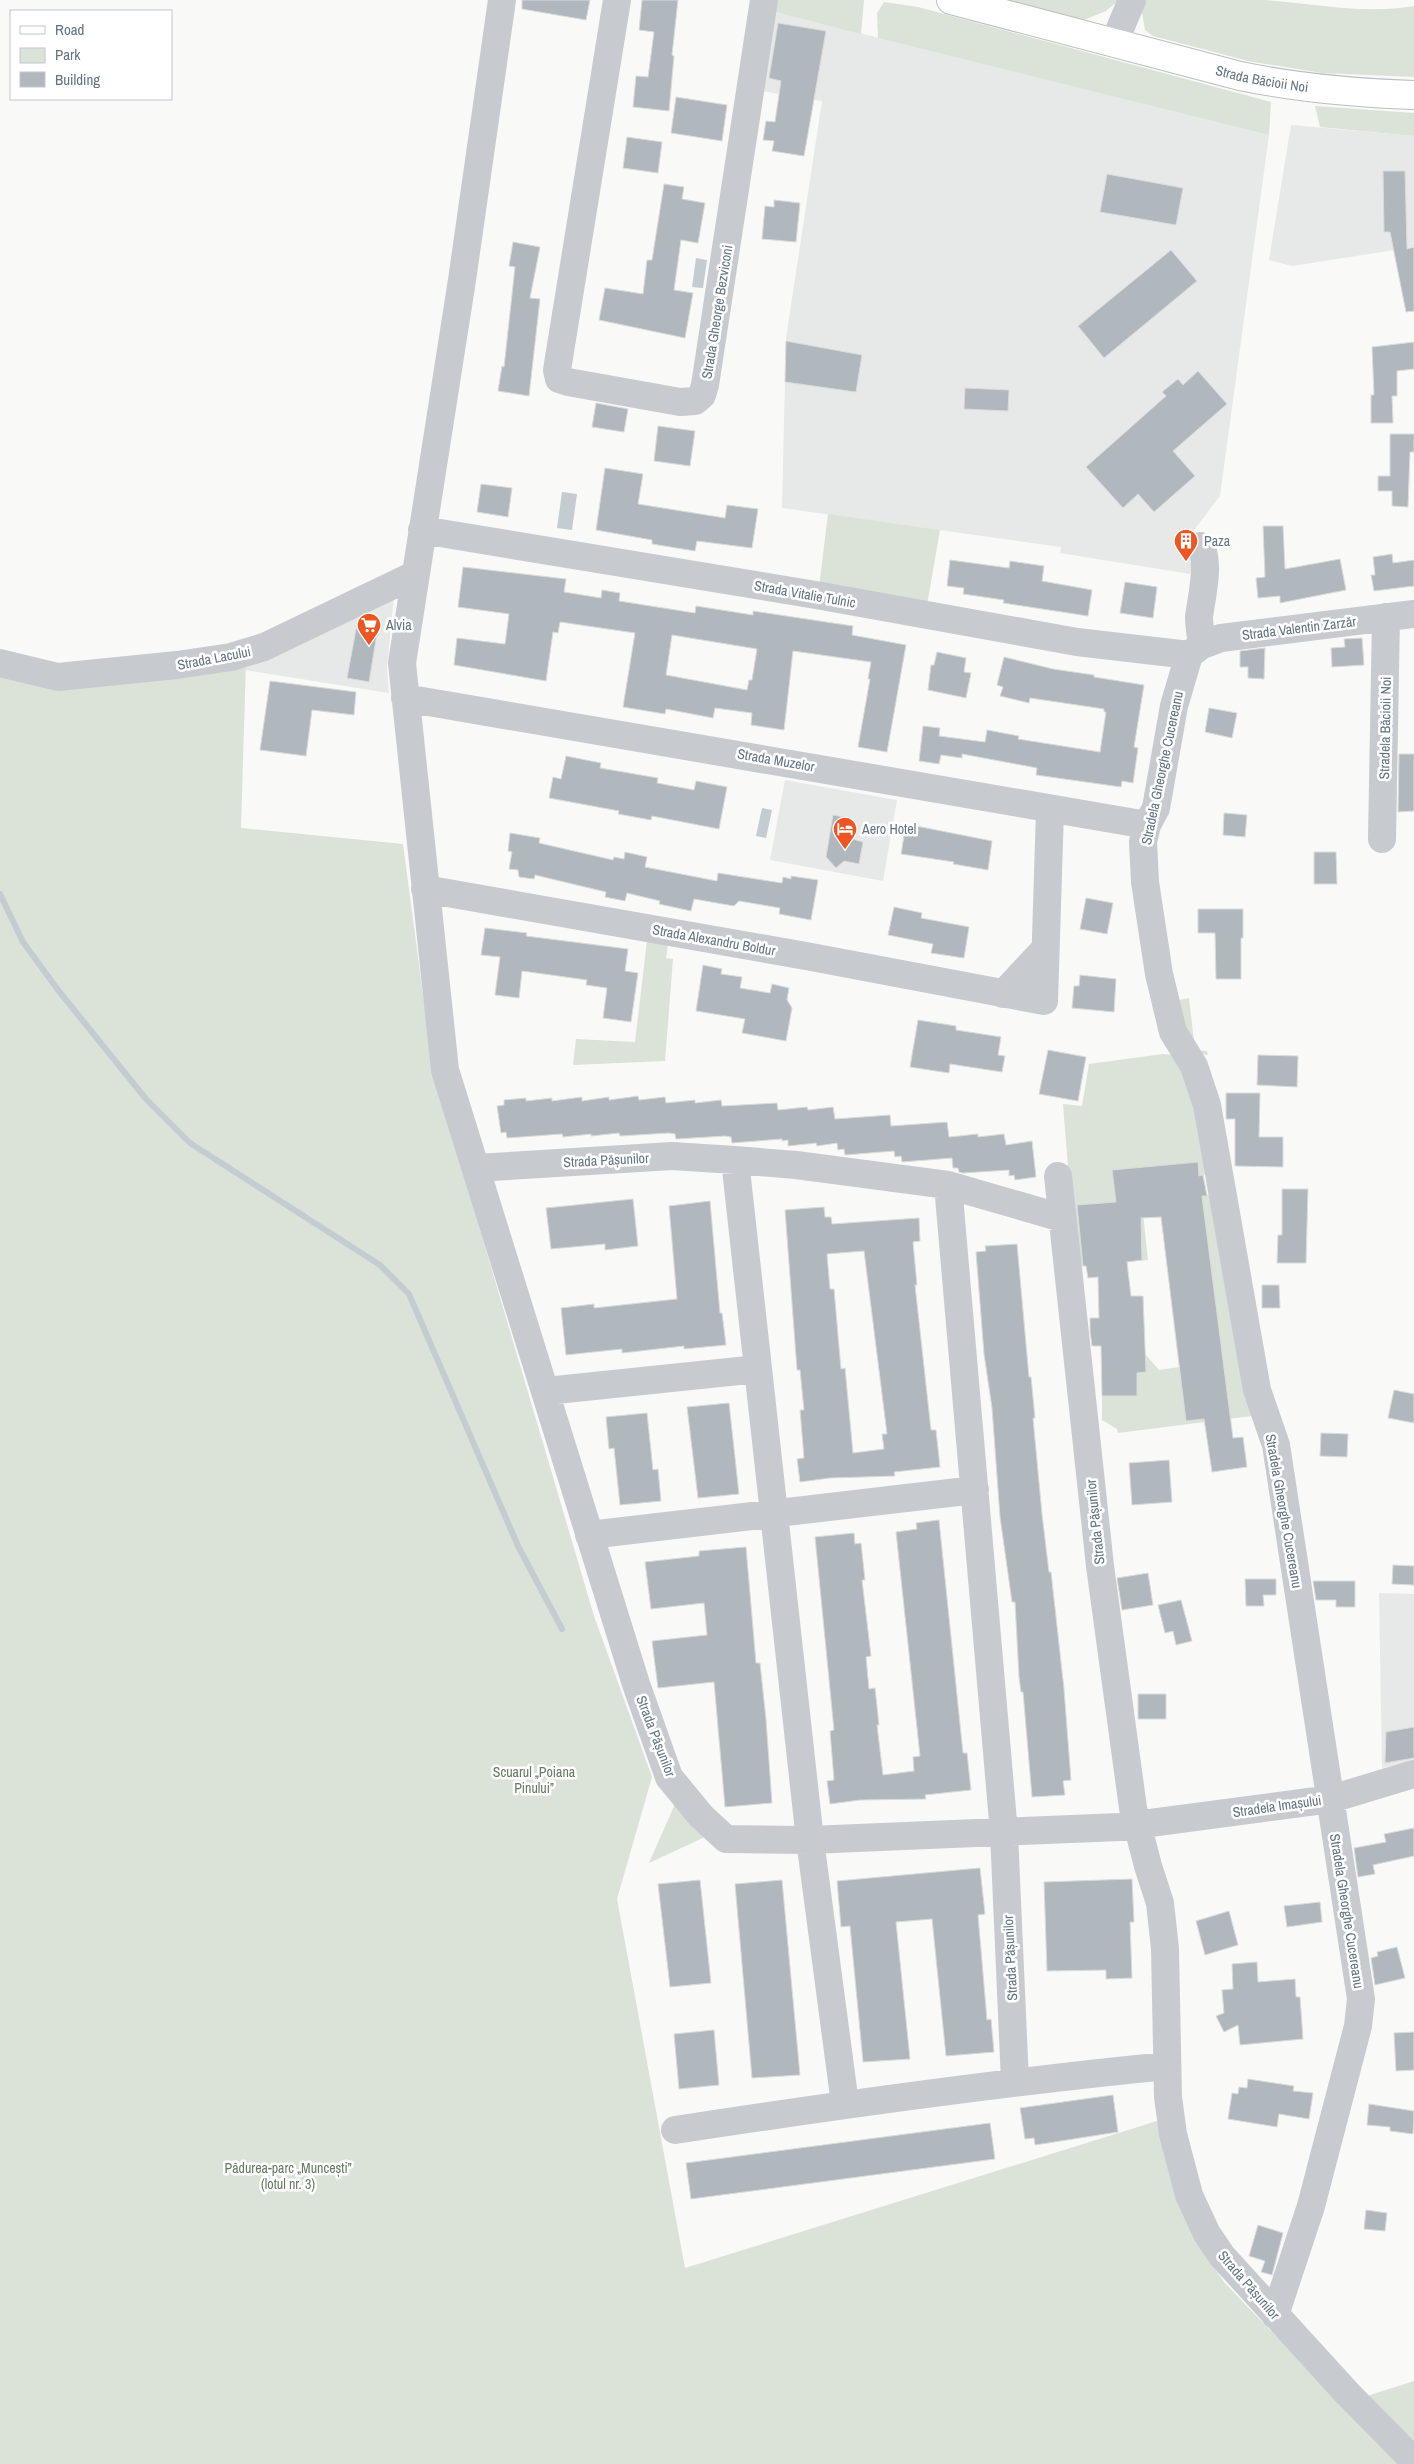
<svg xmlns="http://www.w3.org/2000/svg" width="1414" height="2464" font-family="'Archivo Narrow',sans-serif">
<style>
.built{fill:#e7e8e8}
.green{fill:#dbe2d8}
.water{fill:#c2ccd1}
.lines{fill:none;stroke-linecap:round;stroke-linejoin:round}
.stream{stroke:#c2ccd1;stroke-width:6}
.building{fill:#b0b8be;stroke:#dbdbd9;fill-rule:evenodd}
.major-casing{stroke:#babec2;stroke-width:30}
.minor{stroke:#c7cbcf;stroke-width:28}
.major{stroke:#fff;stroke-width:28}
.labels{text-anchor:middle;stroke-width:5;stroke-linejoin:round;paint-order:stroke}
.street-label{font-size:14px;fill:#637484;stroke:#fff}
.poi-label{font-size:14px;fill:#637484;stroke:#fff;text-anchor:start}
.park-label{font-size:14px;fill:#667a62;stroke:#fff}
</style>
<rect width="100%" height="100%" fill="#f9f9f7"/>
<!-- built -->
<path class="built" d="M775 12 1269 135 1220 496 1191 534 1188 551 1194 552 1190 574 1060 553 1061 547 782 508 786 338 822 101 762 91Z
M1291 125 1414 136V247L1292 266 1269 260Z
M394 596 387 668 389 693 245 670 246 661Z
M785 780 897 800 883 881 770 860Z
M1379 1593 1414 1594V1761L1382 1768Z"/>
<!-- green -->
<path class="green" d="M772 0H864L861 34 775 12Z
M1005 0H1119L1106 11 1084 20Z
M1144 0C1183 0 1223 0 1262 0 1314 3 1362 15 1414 6V77L1322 73 1248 61 1153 36 1145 30 1142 12Z
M884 2 918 7 1271 102 1269 135 878 38 877 13Z
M1315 106 1414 113V136L1320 127Z
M828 514 940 530 927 605 819 587Z
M246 661 241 828 403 844 433 1070 594 1616 652 1777 617 1899 685 2268 1157 2121 1195 2241 1224 2282 1398 2464H0V673Z
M647 941 668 945 666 958 673 959 665 1061 573 1065 576 1039 635 1042Z
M1189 998 1195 1050 1207 1051 1208 1055 1193 1053 1171 1002Z
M1163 1054 1175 1055 1192 1085 1207 1174 1199 1176 1198 1163 1138 1168 1148 1260 1127 1262 1128 1274 1088 1278 1086 1266 1076 1267 1063 1104 1082 1106 1089 1064Z
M1209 1195 1252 1416 1118 1433 1117 1429 1102 1420V1396L1137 1395V1373L1145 1372V1354L1159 1370 1180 1367 1230 1416 1202 1196Z
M675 1804 705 1837 649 1863Z
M1414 2381V2442L1367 2396Z"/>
<!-- water -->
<path class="water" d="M696 258 707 260 703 288 692 287Z
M562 492 577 494 572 530 557 528Z
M762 808 772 810 766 838 756 836Z"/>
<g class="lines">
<!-- stream -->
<path class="stream" d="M0 894 23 942 58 990 146 1099 190 1143 380 1265 409 1294 518 1546 562 1629"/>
</g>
<!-- building -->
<path class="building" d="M522 0H590L586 20 522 9Z
M642 0H678L672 55 674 56 669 111 633 107 636 76 648 77 654 32 639 30Z
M778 23 826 31 804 156 772 151 774 141 763 140 766 121 775 122 781 81 769 78Z
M676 97 727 105 722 141 671 133Z
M627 137 662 142 658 173 623 168Z
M1383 171H1405L1407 249 1414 247V311L1406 312 1390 232H1384Z
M1107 174 1183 188 1176 225 1100 212Z
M664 184 684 187 682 199 705 203 698 243 681 240 674 290 693 293 685 338 599 320 605 288 643 294 647 260H652Z
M774 200 800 203 796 242 762 239 765 206 774 207Z
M513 242 540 247 530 298 540 299 529 396 498 391 502 366 504 367 515 267 509 266Z
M1171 250 1197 281 1104 358 1078 326Z
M786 341 862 355 856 392 785 382Z
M1414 342V369L1397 371V396H1392L1393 423H1371V395H1374L1372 347Z
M1198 371 1227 404 1173 451 1195 476 1154 512 1138 494 1123 508 1086 467 1166 396 1162 392 1178 379 1183 385Z
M965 388 1009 390 1008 411 964 409Z
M596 403 628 409 624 432 592 427Z
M658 426 695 431 690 466 654 461Z
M1390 434H1414V452H1410L1408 507 1392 506V491H1378V476H1390Z
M605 468 643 474 638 504 725 518 727 505 758 509 752 548 697 541 695 551 652 544V540L596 530Z
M481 484 512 488 508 517 477 512Z
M1263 526H1283L1285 569 1340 559 1346 590 1280 603V596L1258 598 1256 578 1265 577Z
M1392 554 1393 563 1414 560V586L1374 591 1371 575H1375L1373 557Z
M950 560 1009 568 1010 561 1044 566 1042 581 1092 590 1088 616 1003 603 1004 600 963 594 964 588 947 586Z
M463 567 566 579 564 592 601 598 602 590 620 593 619 601 695 613 696 606 753 615V611L853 626 852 635 906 645 887 752 858 747 870 679H868L871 662 793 651 784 730 751 725 752 713 715 708 713 718 666 709 665 714 623 707 635 633 560 622 558 633 553 632 546 681 454 665 457 638 505 644 509 614 458 607ZM672 635 757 649 752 680H749L747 690 666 675Z
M1125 582 1157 587 1153 618 1120 613Z
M357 624 378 627 369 682 347 678Z
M1362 638 1364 665 1332 667 1331 648 1345 647 1344 639Z
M1265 648 1264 679 1248 678V667H1240V651Z
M937 652 966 658 964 672 971 673 966 698 928 690 931 665H934Z
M1004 657 1053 669 1094 675V677L1144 685 1134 747 1138 748 1133 783 1122 781 1121 787 1036 775 1037 768 962 754V758L941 755 939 764 919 761 923 726 940 728 939 736 985 742 987 730 1019 736 1018 739 1100 752 1106 712H1104V709L1030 698 1029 703 1000 696 1003 687 997 685Z
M270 681 356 692 354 715 312 710 306 756 260 750Z
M1209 708 1237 713 1232 738 1205 732Z
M1399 754H1414V811L1398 812Z
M566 756 601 763 600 768 658 778 657 783 694 790 696 781 727 787 719 829 652 816 651 820 618 814 619 811 549 798 553 777 561 779Z
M1224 813 1247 815 1245 837 1223 835Z
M833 815 850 818 852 839 863 842 859 864 844 861 836 868 826 857Z
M906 824 992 841 988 870 953 864 954 862 901 854Z
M510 833 540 838 539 843 613 860 614 857 624 859 625 852 647 857 645 867 717 881 718 873 782 883 783 877 791 879V876L818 880 811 920 779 914 780 908 739 901 734 906 694 899 691 911 659 904 660 901 627 893 625 901 605 897 606 892 535 875 534 879 519 877 518 870 509 869 512 852 508 851Z
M1314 852H1336L1337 884H1314Z
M1086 898 1113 903 1107 934 1080 929Z
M894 907 922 913 921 918 969 927 964 958 931 953 933 944 888 935Z
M1198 909H1243V938H1241V979H1216L1215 933H1198Z
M485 928 527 933 526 936 628 949 625 971 638 973 631 1022 603 1018 607 988 586 985 587 980 522 971 519 998 495 995 500 957 481 955Z
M703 965 722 969 721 974 742 977 740 988 770 993 772 984 789 988 787 1000 792 1008 786 1041 742 1033 745 1019 696 1011Z
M1080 975 1116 979 1114 1012 1072 1008 1074 986H1079Z
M918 1020 956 1026V1030L1001 1037 998 1055 1005 1056 1002 1072 950 1064 949 1073 910 1067Z
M1048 1050 1086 1057 1078 1101 1039 1094Z
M1258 1055 1298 1056 1297 1087 1257 1085Z
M1226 1093H1260L1259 1137H1283V1167L1235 1166V1119H1226Z
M638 1096 639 1100 665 1097 666 1103 695 1100V1103L721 1100 722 1106 777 1103 778 1110 807 1107 808 1110 833 1107 835 1119 890 1115 891 1126 947 1122 949 1137 978 1134V1137L1004 1134 1006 1145 1032 1141 1036 1177 1015 1180 1014 1175 1009 1176V1170L963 1173 959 1172 958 1168H953L952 1158 902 1162 901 1156 895 1157 894 1151 845 1155 844 1149 838 1150 837 1143 817 1146 816 1143 788 1146V1140L782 1141V1139L732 1143 731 1137 725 1136 676 1139 675 1134 669 1133 620 1136 619 1133 591 1136V1134L563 1137 562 1134 507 1138 506 1132 501 1133 497 1106 504 1105V1100L526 1098V1101L552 1098V1101L582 1097V1101L609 1097V1100Z
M1198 1162 1199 1176 1203 1175 1207 1196H1202L1233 1438 1243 1437 1247 1467 1212 1472 1204 1419 1186 1421 1161 1217 1141 1218 1142 1260 1127 1262 1131 1296H1143L1146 1372 1137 1373V1396H1102L1101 1346H1092L1090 1331V1318H1099L1098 1277 1088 1278 1086 1266H1083L1077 1205 1116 1202 1112 1170Z
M1282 1189H1308L1306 1263H1277L1278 1235H1282Z
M633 1199 638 1246 605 1250V1244L551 1249 546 1208Z
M710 1201 720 1313H722L726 1345 684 1349V1346L622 1353V1349L566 1355 561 1308 594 1304V1308L677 1299 669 1206Z
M824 1207 825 1217H831L832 1224 919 1218 920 1241 913 1242 917 1285H915L931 1430H936L940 1467 894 1472 895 1476 830 1478 800 1482 797 1459 804 1458 800 1410H804L800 1370H797L785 1210ZM864 1251 887 1434H882L884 1449 853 1453 845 1368 841 1369 834 1289H830L827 1254Z
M1017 1244 1029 1377H1031L1035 1418H1033L1042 1514 1049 1572H1051L1064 1689 1071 1780 1063 1781 1065 1795 1032 1797 1023 1692H1021L1019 1677 1015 1602H1012L1000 1517 992 1408 984 1354 976 1252 986 1251 985 1246Z
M1262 1285H1279L1280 1308H1262Z
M1394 1390 1414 1394V1423L1388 1418Z
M729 1403 739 1494 698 1498 687 1407Z
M647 1413 653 1470 658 1469 661 1501 620 1505 614 1448 609 1449 606 1417Z
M1321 1433 1348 1434 1347 1457 1320 1456Z
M1169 1460 1172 1502 1132 1505 1129 1463Z
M939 1520 963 1753H967L971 1790 925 1795 926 1799 860 1800 830 1804 827 1781 834 1780 830 1731 834 1730 815 1537 854 1533 855 1544 861 1543 865 1580H862L871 1656 866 1657 869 1689 875 1688 879 1725H877L883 1775 914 1771 913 1757 920 1756 896 1532 917 1529 916 1523Z
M746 1547 756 1663H760L766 1719 772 1803 725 1807 714 1682 658 1688 652 1641 707 1635 704 1603 651 1609 645 1562 699 1556V1551Z
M1393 1565 1414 1566V1585L1392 1584Z
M1148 1573 1153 1605 1122 1610 1117 1578Z
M1245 1579H1276V1595H1263L1264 1606H1246Z
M1313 1581H1355V1607H1336V1600H1316Z
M1181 1600 1192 1641 1176 1645 1173 1631 1165 1633 1158 1605Z
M1138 1694H1166V1719H1138Z
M1414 1727V1758L1385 1763 1386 1732Z
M1414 1828V1856L1373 1865 1375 1874 1358 1877 1354 1848 1386 1842 1384 1834Z
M980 1868 985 1914 978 1915 987 2020 991 2019 994 2052 946 2056 932 1919 896 1922 910 2059 863 2062 850 1926 841 1927 837 1881Z
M1132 1879 1134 1922H1130L1132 1978 1106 1979V1970L1047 1971 1044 1882Z
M700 1880 711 1983 670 1987 658 1884Z
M782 1880 800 2075 752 2078 735 1884Z
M1320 1902 1322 1922 1287 1927 1284 1906Z
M1229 1911 1238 1945 1205 1955 1196 1921Z
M1397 1947 1405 1978 1375 1985 1371 1958 1378 1956 1377 1952Z
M1257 1962 1258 1982 1295 1979 1296 1997H1300L1303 2039 1240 2045 1238 2025 1224 2032 1216 2016 1224 2013 1222 1990 1233 1989 1232 1964Z
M714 2030 719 2085 679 2089 674 2034Z
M1414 2032V2070L1396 2071 1394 2033Z
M1248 2079 1294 2086 1293 2091 1313 2093 1309 2119 1279 2114 1277 2127 1228 2119 1232 2093 1238 2094 1239 2087 1247 2088Z
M1113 2095 1118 2132 1035 2145 1034 2138 1025 2139 1020 2108Z
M1369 2104 1414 2111 1413 2134 1390 2131V2127L1367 2125Z
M990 2123 995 2159 691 2199 686 2163Z
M1366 2210 1387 2213 1385 2231 1364 2229Z
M1258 2225 1283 2233 1272 2275 1261 2272 1265 2261 1249 2256Z"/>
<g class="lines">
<defs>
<g id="major">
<path id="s1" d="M951 0 1240 76C1298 88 1355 93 1414 95"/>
</g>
</defs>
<!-- major casing -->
<use href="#major" class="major-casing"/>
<!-- minor -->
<path class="minor" d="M502 0 462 280 402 663 445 1070 636 1684 669 1777 701 1816 726 1839 810 1840 1120 1827 1331 1799 1414 1774
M617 0 557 370 559 379 568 382 680 402 695 401 702 395 705 385 764 0
M1114 43 1132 0
M422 530 816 595 1077 642 1189 655
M1200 546C1211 560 1201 600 1199 617 1199 626 1201 636 1202 645
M1189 655 1174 706 1156 808 1147 825 1143 842 1145 882 1159 974 1173 1032 1194 1066 1207 1105 1257 1390 1276 1445 1361 1999 1358 2026 1311 2206 1275 2315
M1189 655 1202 645 1221 638 1414 614
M0 663 58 677 177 665 231 657 264 647 414 575
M405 698 1147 825
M1382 839 1386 617
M425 889 806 956 1044 1001 1050 810
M1003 994 1044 950
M735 1160 810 1840 845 2104
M476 1168 672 1156 735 1160 796 1165 948 1185 1062 1218
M1058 1176 1100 1566 1133 1808 1148 1866 1160 1903 1165 1949 1168 2097 1173 2134 1189 2195 1207 2234 1222 2256 1347 2393 1414 2461
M948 1185 1004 1833 1015 2082
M546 1391 758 1369
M589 1535 975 1490
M675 2130C839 2105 1003 2082 1167 2066"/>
<!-- major -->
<use href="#major" class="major"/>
</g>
<!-- icons -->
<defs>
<symbol id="building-pin" viewBox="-11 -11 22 30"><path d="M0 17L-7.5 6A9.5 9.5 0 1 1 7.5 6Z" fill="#ed5623" stroke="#fff"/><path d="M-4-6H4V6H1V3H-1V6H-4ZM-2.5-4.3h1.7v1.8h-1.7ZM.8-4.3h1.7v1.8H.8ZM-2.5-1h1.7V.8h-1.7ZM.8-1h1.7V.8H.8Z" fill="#fff"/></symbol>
<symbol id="supermarket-pin" viewBox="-11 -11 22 30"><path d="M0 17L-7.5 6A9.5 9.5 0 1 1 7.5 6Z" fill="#ed5623" stroke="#fff"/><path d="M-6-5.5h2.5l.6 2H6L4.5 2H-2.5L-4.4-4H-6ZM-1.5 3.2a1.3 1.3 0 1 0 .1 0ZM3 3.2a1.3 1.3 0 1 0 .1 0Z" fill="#fff"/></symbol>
<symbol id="hotel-pin" viewBox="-11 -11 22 30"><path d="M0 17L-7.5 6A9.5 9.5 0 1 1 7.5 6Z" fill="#ed5623" stroke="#fff"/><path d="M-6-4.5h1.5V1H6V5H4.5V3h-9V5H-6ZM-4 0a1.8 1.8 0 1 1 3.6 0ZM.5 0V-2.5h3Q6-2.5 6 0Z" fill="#fff"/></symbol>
</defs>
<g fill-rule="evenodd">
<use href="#building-pin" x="1172" y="527" width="28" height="38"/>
<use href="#supermarket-pin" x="355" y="611" width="28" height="38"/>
<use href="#hotel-pin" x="831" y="815" width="28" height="38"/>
</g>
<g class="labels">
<!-- street labels -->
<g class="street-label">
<text dy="5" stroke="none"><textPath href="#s1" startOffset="321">Strada Băcioii Noi</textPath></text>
<text transform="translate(717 312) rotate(-81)" y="5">Strada Gheorge Bezviconi</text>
<text transform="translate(805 594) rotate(10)" y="5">Strada Vitalie Tulnic</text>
<text transform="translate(1299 628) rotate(-7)" y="5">Strada Valentin Zarzăr</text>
<text transform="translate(214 658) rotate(-11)" y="5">Strada Lacului</text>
<text transform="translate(1385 728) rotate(-89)" y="5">Stradela Băcioii Noi</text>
<text transform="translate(776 760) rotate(10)" y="5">Strada Muzelor</text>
<text transform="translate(1162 768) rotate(-78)" y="5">Stradela Gheorghe Cucereanu</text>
<text transform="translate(714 940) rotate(10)" y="5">Strada Alexandru Boldur</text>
<text transform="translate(606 1160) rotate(-3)" y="5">Strada Pășunilor</text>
<text transform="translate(1284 1511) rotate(80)" y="5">Stradela Gheorghe Cucereanu</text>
<text transform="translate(1095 1522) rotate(-96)" y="5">Strada Pășunilor</text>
<text transform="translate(656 1736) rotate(69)" y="5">Strada Pășunilor</text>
<text transform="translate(1277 1806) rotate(-8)" y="5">Stradela Imașului</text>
<text transform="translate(1347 1911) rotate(81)" y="5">Stradela Gheorghe Cucereanu</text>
<text transform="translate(1010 1958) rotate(-93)" y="5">Strada Pășunilor</text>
<text transform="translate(1249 2285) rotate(49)" y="5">Strada Pășunilor</text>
</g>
<!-- poi labels -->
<g class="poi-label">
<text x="1204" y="546">Paza</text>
<text x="386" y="630">Alvia</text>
<text x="862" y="834">Aero Hotel</text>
</g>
<!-- park labels -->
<g class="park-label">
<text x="534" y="1777">Scuarul „Poiana<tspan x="534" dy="16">Pinului”</tspan></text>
<text x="288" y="2173">Pădurea-parc „Muncești”<tspan x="288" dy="16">(lotul nr. 3)</tspan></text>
</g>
</g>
<!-- legend -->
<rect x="10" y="10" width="162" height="90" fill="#ffffff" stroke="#c1c7ce"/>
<rect x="20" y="26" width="25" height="8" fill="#ffffff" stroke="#c1c7ce"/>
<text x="55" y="35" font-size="15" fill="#637484">Road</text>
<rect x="20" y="48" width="25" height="15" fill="#dbe2d8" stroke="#c1c7ce"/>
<text x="55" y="60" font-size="15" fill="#637484">Park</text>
<rect x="20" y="72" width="25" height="15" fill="#b0b8be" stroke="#c1c7ce"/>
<text x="55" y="85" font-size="15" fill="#637484">Building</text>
</svg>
